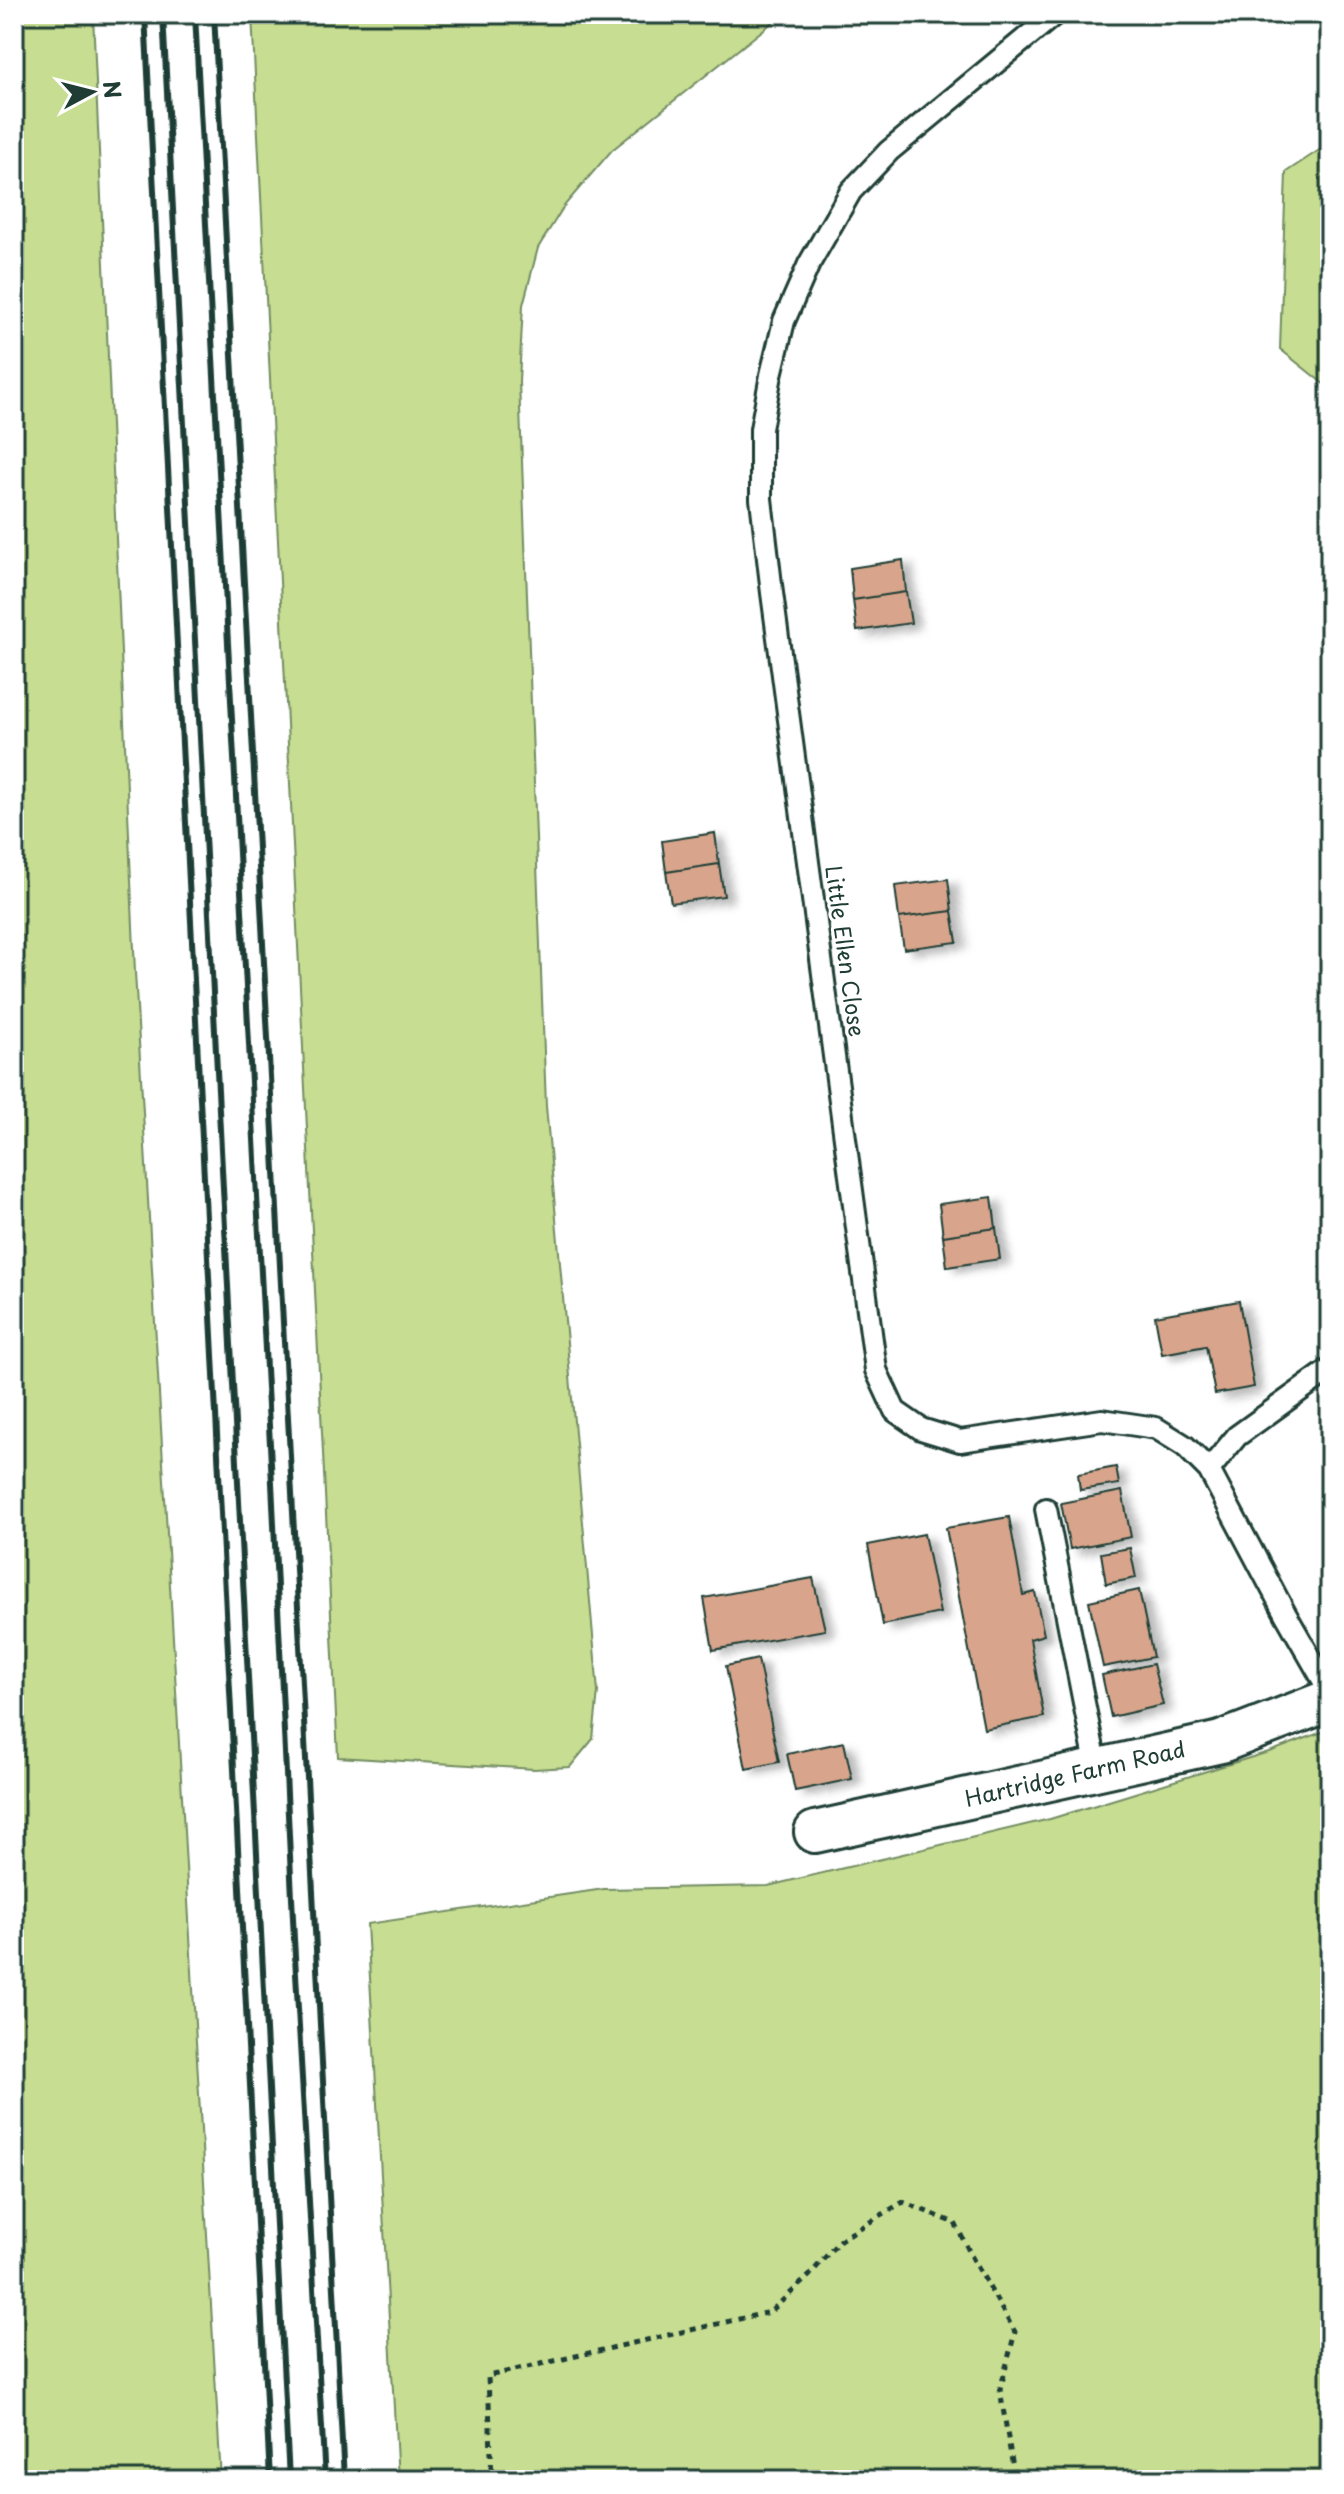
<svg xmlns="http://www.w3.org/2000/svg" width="1344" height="2494" font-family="'Playpen Sans',sans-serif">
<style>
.green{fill:#c7dd92;stroke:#738d63;stroke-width:2}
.building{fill:#d8a58c;stroke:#1f3d34;stroke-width:2;filter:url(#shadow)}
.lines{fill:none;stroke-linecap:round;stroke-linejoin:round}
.lane-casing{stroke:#1f3d34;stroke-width:26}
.street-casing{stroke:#1f3d34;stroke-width:46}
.path{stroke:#1f3d34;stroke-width:5;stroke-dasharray:6 6;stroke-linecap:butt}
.lane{stroke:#fff;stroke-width:20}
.street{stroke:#fff;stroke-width:40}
.rail{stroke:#1f3d34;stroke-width:6}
.labels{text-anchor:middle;stroke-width:6;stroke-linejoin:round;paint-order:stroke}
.street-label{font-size:22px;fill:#1f3d34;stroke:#fff}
</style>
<defs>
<filter id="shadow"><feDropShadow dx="9" dy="5" stdDeviation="4" flood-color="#0004"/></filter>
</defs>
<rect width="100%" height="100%" fill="#fff"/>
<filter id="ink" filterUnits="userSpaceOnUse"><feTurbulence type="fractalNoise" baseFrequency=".0125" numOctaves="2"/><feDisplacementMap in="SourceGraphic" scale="16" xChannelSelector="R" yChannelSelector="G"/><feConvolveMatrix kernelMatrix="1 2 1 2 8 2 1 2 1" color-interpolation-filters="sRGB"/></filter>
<g filter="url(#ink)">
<!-- green -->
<path class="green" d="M14 14H93L135 972 221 2480H14Z
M252 14H783L612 150 564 206 538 248 523 305 519 381 546 1106 598 1692 593 1739 570 1767 534 1769 338 1757Z
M1330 143V389L1280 349 1286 172Z
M1330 1729V2480H398L367 1924 604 1889 768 1886 1050 1819 1272 1751Z"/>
<!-- building -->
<path class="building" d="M903 560 906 592 853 600 850 568Z
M906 592 911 623 857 631 853 600Z
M715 833 719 864 666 872 662 841Z
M719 864 724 896 671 903 666 872Z
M948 879 952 911 899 918 895 886Z
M952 911 957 942 904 949 899 918Z
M992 1197 996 1228 943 1236 939 1204Z
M996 1228 1000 1259 947 1267 943 1236Z
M1239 1301 1254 1387 1215 1394 1206 1346 1162 1354 1155 1316Z
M1116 1467 1119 1484 1080 1490 1078 1474Z
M1122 1491 1131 1537 1070 1549 1061 1503Z
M1009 1517 1023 1595 1035 1592 1044 1635 1030 1639 1044 1717 984 1729 946 1528Z
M924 1534 940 1613 883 1625 868 1545Z
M1130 1548 1136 1578 1106 1584 1101 1553Z
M813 1578 825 1630 713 1650 704 1598Z
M1139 1590 1153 1657 1103 1667 1089 1601Z
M758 1659 779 1762 746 1769 726 1666Z
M1153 1664 1163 1705 1111 1717 1102 1675Z
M844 1742 852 1779 795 1791 787 1754Z"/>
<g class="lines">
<defs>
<path id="lane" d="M1055 14 889 151 851 191 809 264 784 321 771 375 761 429V499L772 593 876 1370 895 1411 921 1429 960 1441 1102 1420 1156 1428 1185 1446 1209 1470 1286 1615 1330 1692
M1209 1470 1237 1436 1330 1369
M1046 1509 1097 1769"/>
<path id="street" d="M815 1832 1221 1742 1330 1700"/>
</defs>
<!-- lane casing -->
<use href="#lane" class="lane-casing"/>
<!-- street casing -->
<use href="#street" class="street-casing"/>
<!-- path -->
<path class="path" d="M492 2480 488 2376 770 2312 809 2276 840 2240 903 2202 955 2223 973 2259 1015 2332 1000 2390 1015 2480"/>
<!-- lane -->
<use href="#lane" class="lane"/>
<!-- street -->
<use href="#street" class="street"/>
<!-- rail -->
<path class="rail" d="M145 14 270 2480
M163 14 289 2480
M195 14 272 1483 294 1939 325 2480
M214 14 344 2480"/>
</g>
</g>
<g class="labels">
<!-- street labels -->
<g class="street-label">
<text transform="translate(845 951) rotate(82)" y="8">Little Ellen Close</text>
<text transform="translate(1075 1774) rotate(-13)" y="8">Hartridge Farm Road</text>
</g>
</g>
<!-- margin -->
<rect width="1344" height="2494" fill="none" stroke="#fff" stroke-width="48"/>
<rect x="24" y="24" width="1296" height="2446" fill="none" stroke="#1f3d34" stroke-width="3" filter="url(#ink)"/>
<!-- north arrow -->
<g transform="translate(92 92) rotate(83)" stroke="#ffffff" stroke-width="6" paint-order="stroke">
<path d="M0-6L14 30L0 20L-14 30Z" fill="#1f3d34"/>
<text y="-12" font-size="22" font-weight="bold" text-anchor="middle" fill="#1f3d34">N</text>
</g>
</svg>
